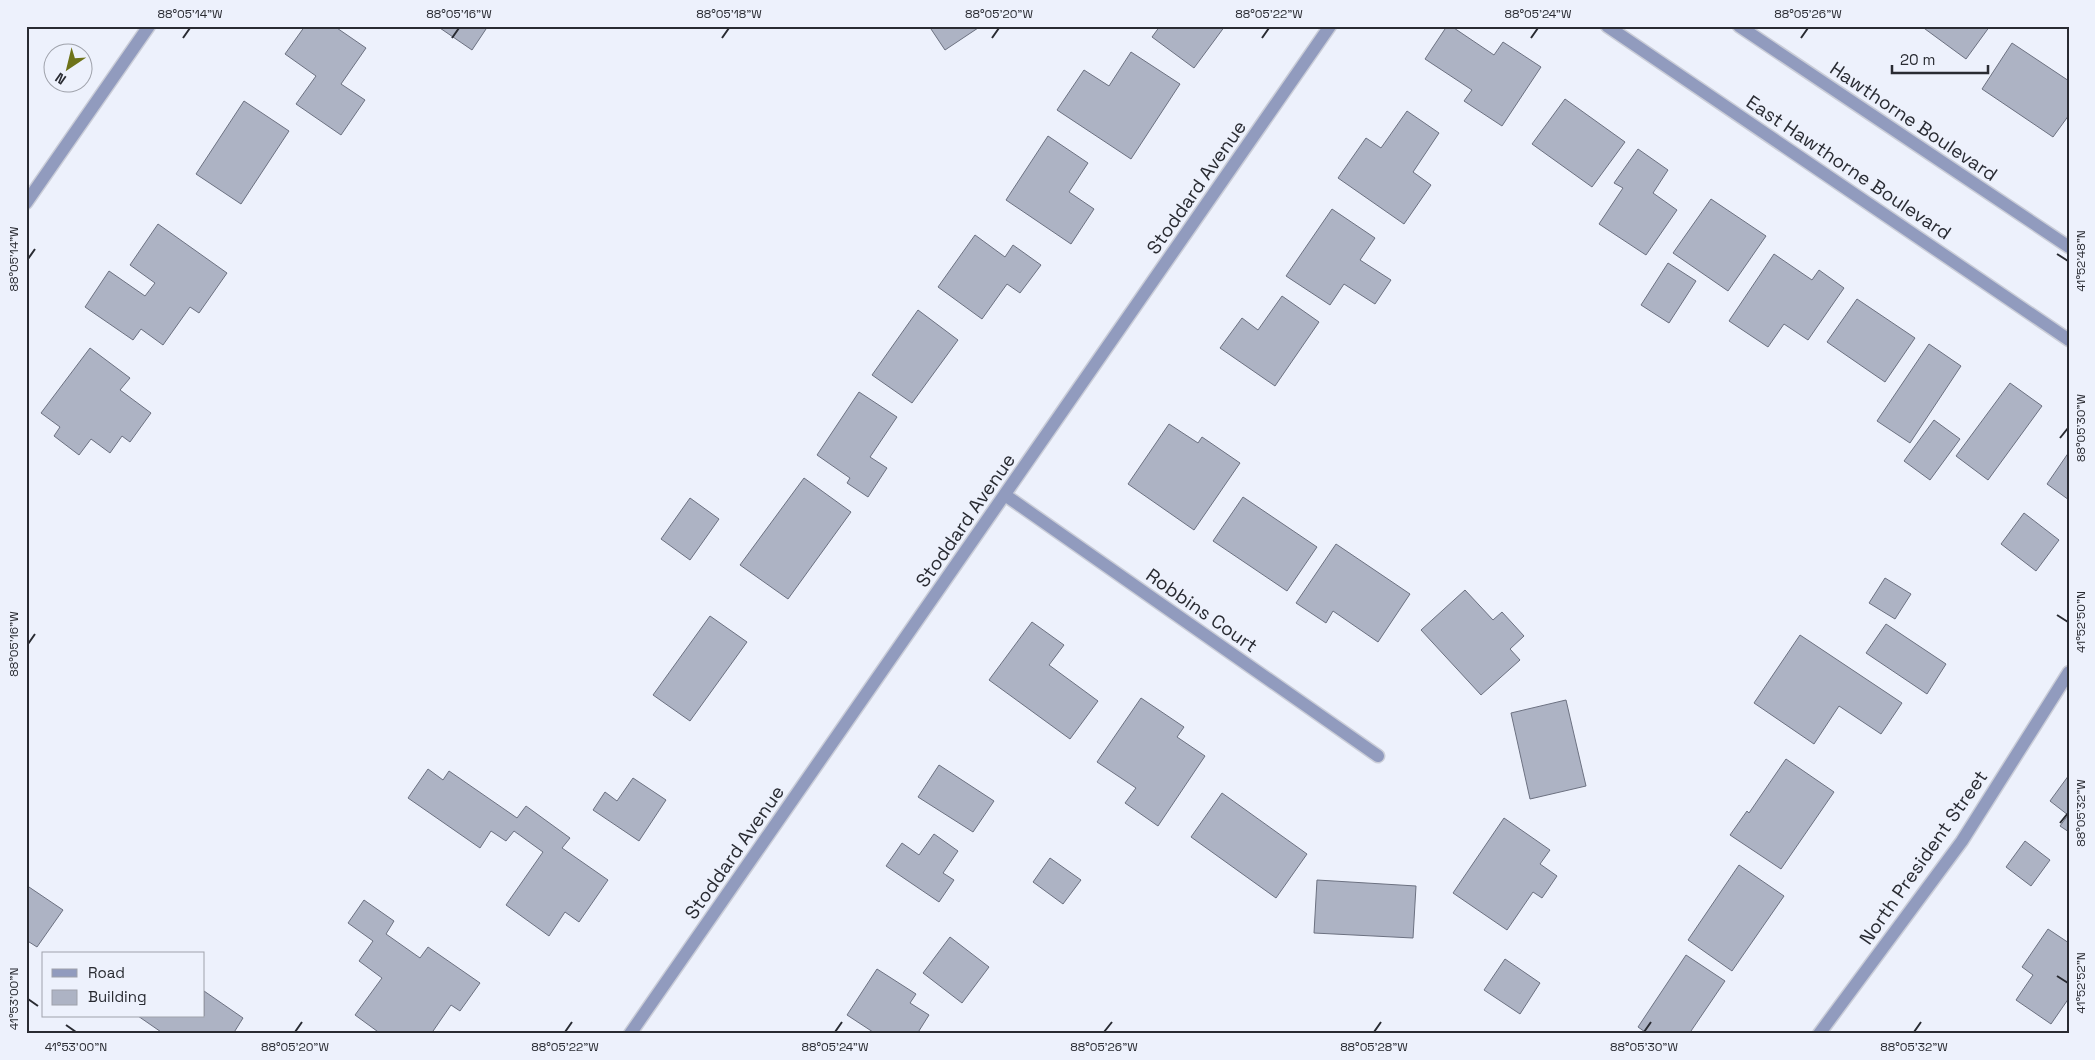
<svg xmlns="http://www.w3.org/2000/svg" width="2095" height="1060" font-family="'Space Grotesk',sans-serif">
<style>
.building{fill:#adb3c4;stroke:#6c7181}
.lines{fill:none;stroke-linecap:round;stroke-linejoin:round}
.street-casing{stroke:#cacdd8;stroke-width:15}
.street{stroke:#919bbe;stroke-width:12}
.ticks{fill:none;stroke:#292b32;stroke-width:2}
.labels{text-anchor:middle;stroke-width:5;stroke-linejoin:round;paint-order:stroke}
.street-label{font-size:19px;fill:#292b32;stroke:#edf1fc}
.neatline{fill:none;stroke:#292b32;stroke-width:2}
.ticks-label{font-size:12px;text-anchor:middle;fill:#292b32}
</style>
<rect width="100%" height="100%" fill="#edf1fc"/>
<!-- building -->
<path class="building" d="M305 26H334L366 48 341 84 365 100 341 135 296 104 316 76 285 54Z
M437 26H488L472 50Z
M929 26H981L945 50Z
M1160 26H1225L1194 68 1152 37Z
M1447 26H1451L1494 55 1503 42 1541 67 1502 126 1464 101 1472 90 1425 59Z
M1921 26H1990L1966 59Z
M2012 43 2069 81V115L2053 137 1982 89Z
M1131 52 1180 84 1131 159 1057 110 1084 70 1109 86Z
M1565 99 1625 142 1592 187 1532 144Z
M244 101 289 131 241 204 196 174Z
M1407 111 1439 133 1413 172 1431 185 1404 224 1338 178 1366 138 1381 148Z
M1048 136 1088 163 1069 192 1094 209 1071 244 1006 200Z
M1638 149 1668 170 1653 193 1677 210 1646 255 1599 224 1623 188 1614 183Z
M1711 199 1766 236 1728 291 1673 253Z
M1332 209 1375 238 1360 260 1391 280 1375 304 1344 284 1330 305 1286 276Z
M158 224 227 273 199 313 190 307 163 345 141 329 133 340 85 307 109 271 145 296 155 283 130 265Z
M975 235 1005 257 1013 245 1041 265 1020 293 1007 284 982 319 938 287Z
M1774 254 1812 280 1819 270 1844 288 1808 340 1784 324 1768 347 1729 321Z
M1668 263 1696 281 1669 323 1641 305Z
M1282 296 1319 322 1275 386 1220 348 1242 318 1258 330Z
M1857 299 1915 338 1885 382 1827 342Z
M918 310 958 340 912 403 872 375Z
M1929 344 1961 366 1910 443 1877 421Z
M90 348 130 378 120 390 151 413 130 442 122 436 110 453 91 439 79 455 54 436 60 427 41 413Z
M2010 383 2042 406 1988 480 1956 456Z
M859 392 897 417 870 457 887 468 868 497 847 483 850 478 817 455Z
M1934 420 1960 439 1930 480 1904 461Z
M1169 424 1198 443 1202 437 1240 463 1194 530 1128 484Z
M2069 452V500L2047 484Z
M804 478 851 512 788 599 740 565Z
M1243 497 1317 547 1287 591 1213 541Z
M690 498 719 519 690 560 661 539Z
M2024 513 2059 540 2036 571 2001 544Z
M1336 544 1410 594 1378 642 1333 611 1326 623 1296 603Z
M1885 578 1911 594 1895 619 1869 603Z
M1465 590 1493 620 1502 612 1524 636 1510 649 1520 660 1481 695 1421 630Z
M710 616 747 642 690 721 653 695Z
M1032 622 1064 645 1049 665 1098 701 1070 739 989 680Z
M1886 624 1946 664 1927 694 1866 653Z
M1800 635 1902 703 1881 734 1839 706 1814 744 1754 703Z
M1141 698 1184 727 1177 737 1205 756 1158 826 1125 803 1136 788 1097 762Z
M1566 700 1586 786 1530 799 1511 713Z
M1786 759 1834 792 1781 869 1730 835 1747 811 1749 813Z
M939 765 994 801 973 832 918 797Z
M428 769 443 780 449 771 517 818 526 806 570 838 562 848 608 880 579 922 565 912 549 936 506 905 543 852 514 831 506 841 491 831 480 848 408 798Z
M2069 775V832L2060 826 2068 815 2050 801Z
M633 778 666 800 639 841 593 810 605 792 617 801Z
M1222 793 1307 854 1276 898 1191 837Z
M1504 818 1550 850 1540 864 1557 876 1542 898 1533 892 1507 930 1453 893Z
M934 834 958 851 943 873 954 880 939 902 886 866 902 843 919 855Z
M2025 841 2050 860 2031 886 2006 867Z
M1050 858 1081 880 1063 904 1033 882Z
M1739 865 1784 896 1732 971 1688 940Z
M1317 880 1416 886 1413 938 1314 933Z
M26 885 63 910 37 947 26 940Z
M364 900 394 921 386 934 420 958 428 947 480 983 460 1011 451 1005 431 1034H381L355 1015 382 978 359 961 373 941 348 923Z
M2048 929 2069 943V998L2051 1024 2016 1000 2033 975 2022 967Z
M950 937 989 967 962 1003 923 973Z
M1686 955 1725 981 1689 1034H1648L1638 1027Z
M1505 959 1540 983 1520 1014 1484 990Z
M877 969 916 994 910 1003 929 1015 917 1034H876L847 1015Z
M204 991 243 1018 233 1034H164L138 1016H204Z"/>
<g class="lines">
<defs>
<path id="street" d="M1607 26 2069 340
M1739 26 2069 247
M26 203 149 26
M1005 495 1378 756
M630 1034 1330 26
M1819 1034 1962 841 2069 672"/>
</defs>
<!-- street casing -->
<use href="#street" class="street-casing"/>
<!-- street -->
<use href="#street" class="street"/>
</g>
<!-- ticks -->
<path class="ticks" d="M183 38 190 28M452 38 459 28M722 38 729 28M992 38 999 28M1262 38 1269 28M1531 38 1538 28M1801 38 1808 28M2057 254 2068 261M28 259 35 249M2060 438 2068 428M2057 615 2068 622M28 644 35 634M2060 823 2068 813M2057 976 2068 983M28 999 38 1006M66 1025 76 1032M295 1032 302 1022M565 1032 572 1022M835 1032 842 1022M1104 1032 1112 1022M1374 1032 1381 1022M1644 1032 1651 1022M1914 1032 1921 1022"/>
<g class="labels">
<!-- street labels -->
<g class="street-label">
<text transform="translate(1914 121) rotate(34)" y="7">Hawthorne Boulevard</text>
<text transform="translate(1849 167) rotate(34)" y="7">East Hawthorne Boulevard</text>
<text transform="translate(1196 187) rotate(-55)" y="7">Stoddard Avenue</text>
<text transform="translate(965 520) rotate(-55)" y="7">Stoddard Avenue</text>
<text transform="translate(1202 610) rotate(35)" y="7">Robbins Court</text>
<text transform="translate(734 852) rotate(-55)" y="7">Stoddard Avenue</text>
<text transform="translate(1923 857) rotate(-55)" y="7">North President Street</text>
</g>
</g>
<!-- border -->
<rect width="2095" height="1060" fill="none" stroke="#edf1fc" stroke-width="55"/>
<!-- legend -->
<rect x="42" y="952" width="162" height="65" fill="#edf1fc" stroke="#9fa2ab"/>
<rect x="52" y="969" width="25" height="8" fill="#919bbe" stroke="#9fa2ab"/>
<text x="88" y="978" font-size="15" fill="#292b32">Road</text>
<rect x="52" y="990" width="25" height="15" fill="#adb3c4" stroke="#9fa2ab"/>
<text x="88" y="1002" font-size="15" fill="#292b32">Building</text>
<!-- north arrow -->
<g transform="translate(68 68) rotate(215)"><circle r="24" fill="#edf1fc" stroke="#9fa2ab"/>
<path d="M0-4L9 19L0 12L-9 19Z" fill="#6e7319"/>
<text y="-8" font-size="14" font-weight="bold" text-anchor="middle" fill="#292b32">N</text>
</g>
<!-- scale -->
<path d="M1892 65v8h96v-8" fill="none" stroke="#292b32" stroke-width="2.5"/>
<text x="1900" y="65" font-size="15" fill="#292b32" stroke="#edf1fc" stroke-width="4" paint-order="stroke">20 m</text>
<rect x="28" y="28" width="2040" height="1004" class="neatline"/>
<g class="ticks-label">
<text x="190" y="18">88°05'14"W</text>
<text x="459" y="18">88°05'16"W</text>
<text x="729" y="18">88°05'18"W</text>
<text x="999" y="18">88°05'20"W</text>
<text x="1269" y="18">88°05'22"W</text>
<text x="1538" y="18">88°05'24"W</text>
<text x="1808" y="18">88°05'26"W</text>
<text transform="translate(14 259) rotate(-90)" y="4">88°05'14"W</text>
<text transform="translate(2081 261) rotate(-90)" y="4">41°52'48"N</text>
<text transform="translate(2081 428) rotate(-90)" y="4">88°05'30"W</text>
<text transform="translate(2081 622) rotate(-90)" y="4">41°52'50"N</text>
<text transform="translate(14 644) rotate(-90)" y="4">88°05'16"W</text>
<text transform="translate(2081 813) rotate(-90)" y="4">88°05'32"W</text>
<text transform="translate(2081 983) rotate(-90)" y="4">41°52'52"N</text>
<text transform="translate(14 999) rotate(-90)" y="4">41°53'00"N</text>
<text x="76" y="1051">41°53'00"N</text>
<text x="295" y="1051">88°05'20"W</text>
<text x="565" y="1051">88°05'22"W</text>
<text x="835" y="1051">88°05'24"W</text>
<text x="1104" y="1051">88°05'26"W</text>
<text x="1374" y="1051">88°05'28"W</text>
<text x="1644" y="1051">88°05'30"W</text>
<text x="1914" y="1051">88°05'32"W</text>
</g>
</svg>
